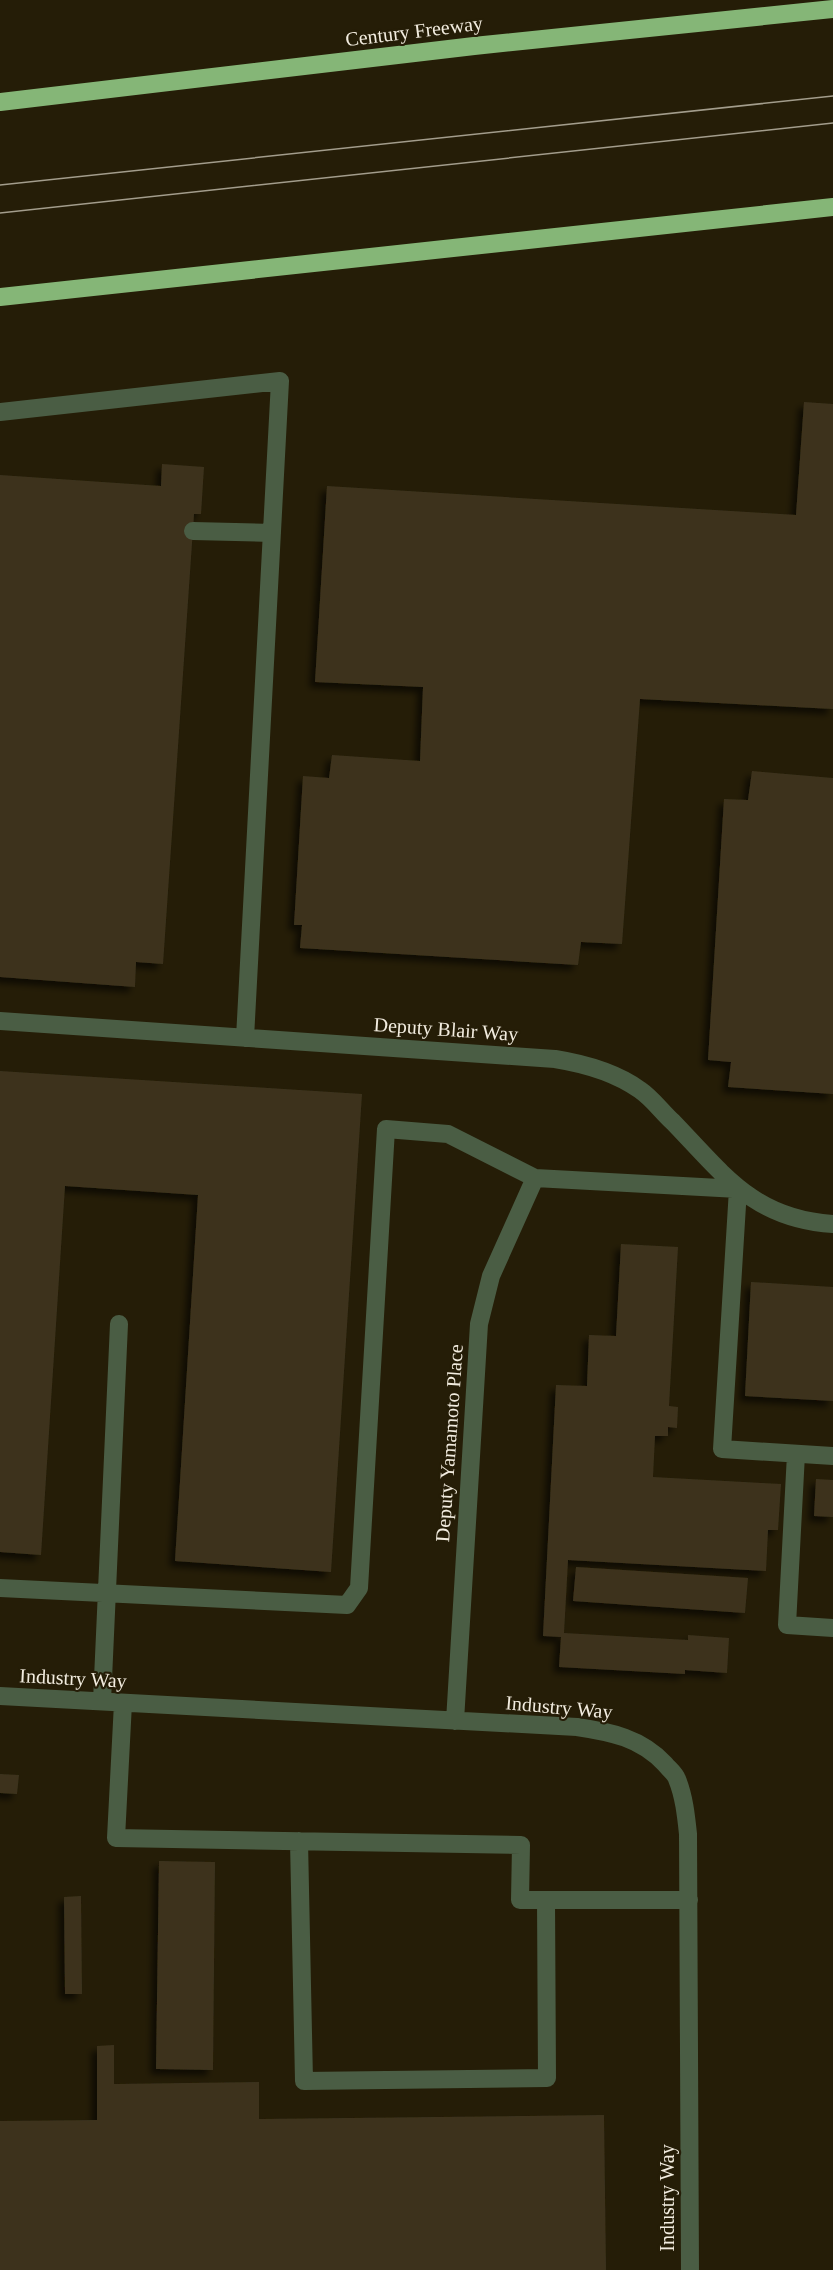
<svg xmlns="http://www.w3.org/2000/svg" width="833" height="2270" font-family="Georgia,serif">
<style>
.building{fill:#3c331d;filter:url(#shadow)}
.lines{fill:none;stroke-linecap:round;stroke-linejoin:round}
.minor{stroke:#4a5d44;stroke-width:18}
.highway{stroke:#85b677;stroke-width:18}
.tram{stroke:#a39d8c;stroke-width:1.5}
.labels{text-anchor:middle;stroke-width:4.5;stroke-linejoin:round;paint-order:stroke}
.street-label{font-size:20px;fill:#f2ecdf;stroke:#251d07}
</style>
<defs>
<filter id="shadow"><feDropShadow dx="-5.5" dy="5.5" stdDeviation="3" flood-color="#0009"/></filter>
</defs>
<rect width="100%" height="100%" fill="#251d07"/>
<!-- building -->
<path class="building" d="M804 402 833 404V709L640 699 622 944 581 942 578 965 300 948 302 925H294L303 776 329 778 332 755 420 761 423 687 315 682 327 486 796 515Z
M162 464 204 467 201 514H194L163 964 136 962 135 987 0 977V475L161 486Z
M752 771 833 778V1094L728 1087 731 1062 708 1060 724 799 748 800Z
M0 1071 362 1094 331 1572 175 1561 198 1195 65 1186 41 1555 0 1552Z
M621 1244 678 1247 669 1406 678 1407 677 1428 668 1427V1436H655L653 1477 781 1484 778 1530H768L766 1571 568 1560 564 1633 688 1640V1635L729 1638 727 1673 685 1670V1674L559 1667 561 1637 543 1636 556 1385 587 1386 589 1335 616 1336Z
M751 1282 833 1287V1401L745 1396Z
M816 1479 833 1480V1517L814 1516Z
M576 1567 748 1578 745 1613 573 1601Z
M0 1774 19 1775 17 1794 0 1793Z
M159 1861 215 1862 213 2070 156 2069Z
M81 1896 82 1994H65L64 1897Z
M114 2045V2084L259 2082V2119L604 2115 606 2270H0V2121L97 2120V2046Z"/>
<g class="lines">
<!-- minor -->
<path class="minor" d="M0 412 280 381 245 1038
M193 531 272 533
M0 1021 555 1059C586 1064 615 1072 640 1090 652 1098 662 1112 673 1122 724 1175 754 1219 833 1224
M796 1454 787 1625 833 1628
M0 1588 347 1605 359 1588 386 1129 448 1134 535 1178 738 1189 722 1449 833 1456
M0 1696 577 1727C611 1732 641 1738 665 1764 669 1769 675 1773 677 1779 684 1796 686 1815 688 1834L690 2270
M102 1701 119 1324
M123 1703 116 1838 521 1845 520 1900H689
M455 1721 479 1324 491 1276 535 1178
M299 1841 304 2081 547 2078 546 1900"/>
<!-- highway -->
<path class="highway" d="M0 102 474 46 833 9
M0 297 833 207"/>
<!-- tram -->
<path class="tram" d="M0 185 833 96
M0 213 833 123"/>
</g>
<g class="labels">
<!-- street labels -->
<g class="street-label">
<text transform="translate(414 31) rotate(-7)" y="7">Century Freeway</text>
<text transform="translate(446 1029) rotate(4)" y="7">Deputy Blair Way</text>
<text transform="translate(449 1443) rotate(-86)" y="7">Deputy Yamamoto Place</text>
<text transform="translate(73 1678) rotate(3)" y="7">Industry Way</text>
<text transform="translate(559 1707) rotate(5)" y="7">Industry Way</text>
<text transform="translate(667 2198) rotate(-90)" y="7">Industry Way</text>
</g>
</g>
</svg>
